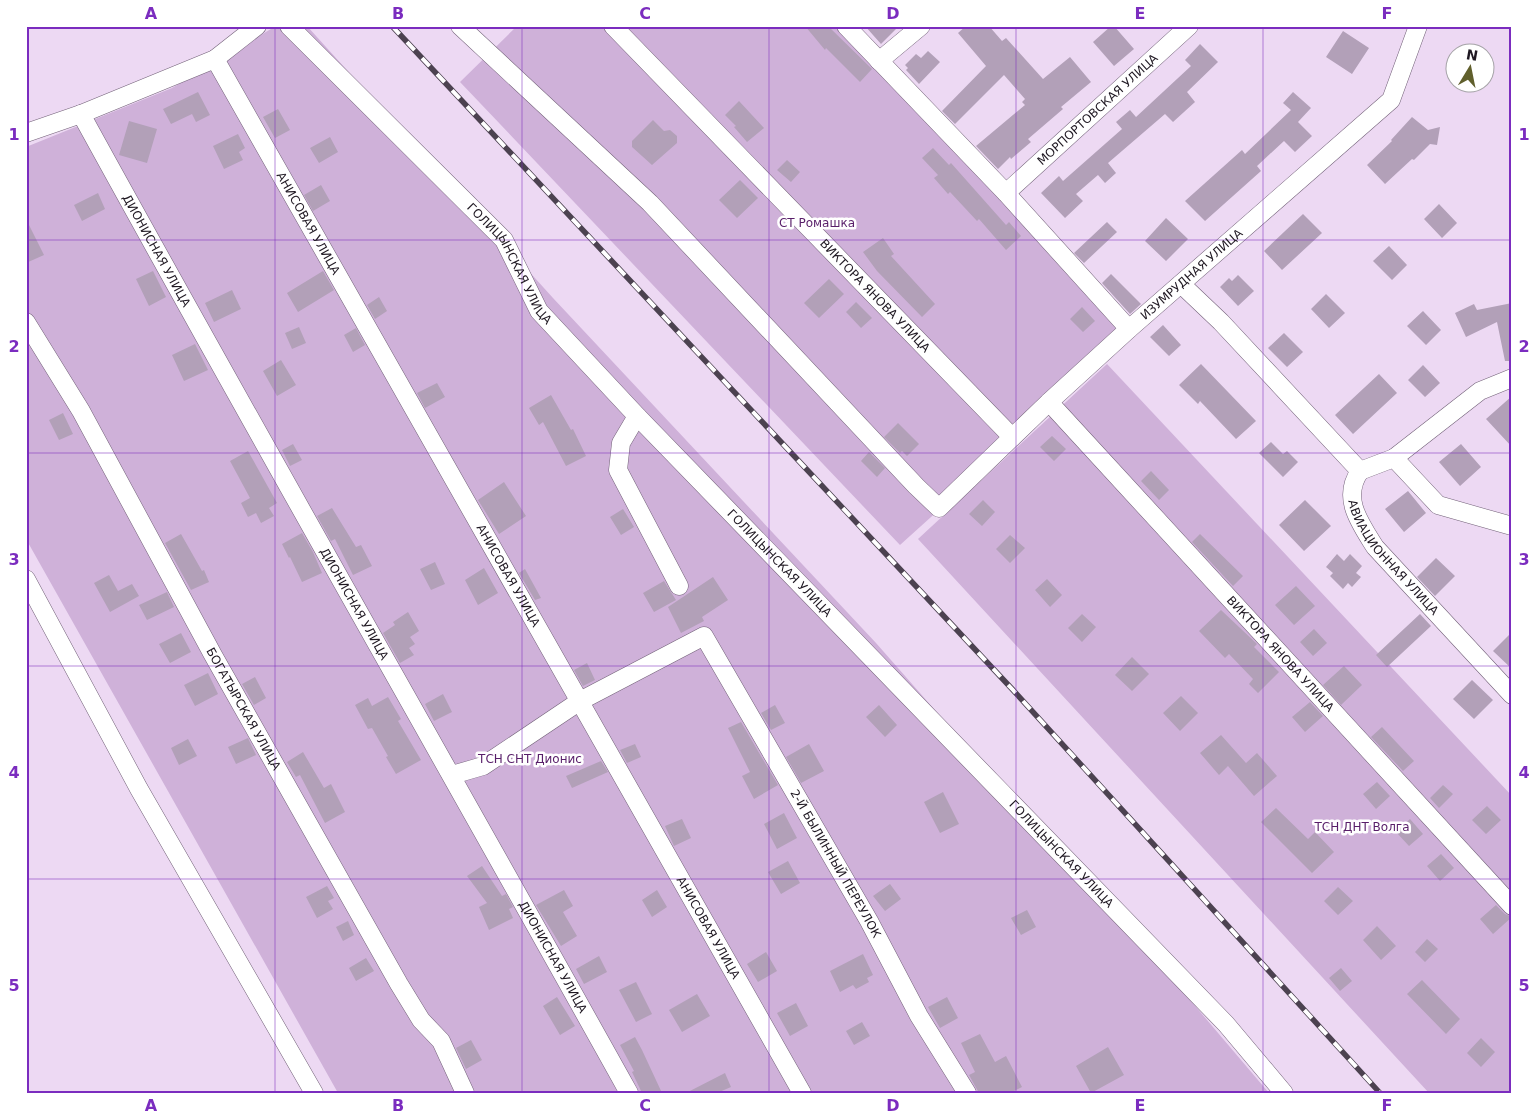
<svg xmlns="http://www.w3.org/2000/svg" width="1538" height="1119" font-family="'DejaVu Sans',sans-serif">
<style>
.green{fill:#cfb1d9}
.building{fill:#b2a0b8}
.lines{fill:none;stroke-linecap:round;stroke-linejoin:round}
.minor-casing{stroke:#736279;stroke-width:19}
.minor{stroke:#fff;stroke-width:18}
.rail-casing{stroke:#4c4250;stroke-width:5.5}
.rail{stroke:#fff;stroke-width:4;stroke-dasharray:11;stroke-linecap:butt}
.grid{fill:none;stroke:#7b2cbf;stroke-width:1;stroke-opacity:0.55}
.labels{text-anchor:middle;stroke-width:5;stroke-linejoin:round;paint-order:stroke}
.street-label{font-size:12px;fill:#1f1822;stroke:#fff}
.park-label{font-size:12px;fill:#581e69;stroke:#fff}
.neatline{fill:none;stroke:#7b2cbf;stroke-width:2}
.grid-label{font-size:16px;text-anchor:middle;font-weight:bold;fill:#7b2cbf}
</style>
<rect width="100%" height="100%" fill="#edd9f3"/>
<!-- green -->
<path class="green" d="M276 26H307L553 298 876 643 1196 1007 1269 1093H338L26 539V147L172 88Z
M517 26H853L1136 332 900 545 460 82Z
M1107 364 1512 796V1093H1429L918 539Z"/>
<!-- building -->
<path class="building" d="M805 26H828L872 69 860 82 826 48 825 50Z
M865 26H899L881 44Z
M966 26H989L1002 41 1006 38 1043 79 1070 57 1091 82 1061 107 1063 109 1028 139 1031 142 1011 159 1010 157 998 169 976 146 1025 105 1022 102 1025 99 1004 75 955 124 942 111 986 66 958 33Z
M1111 26H1114L1134 49 1114 66 1093 42Z
M1343 31 1369 48 1352 74 1326 57Z
M1200 44 1218 62 1187 92 1195 102 1173 122 1165 114 1108 163 1116 173 1105 183 1098 175 1076 194 1083 201 1065 218 1041 193 1059 176 1063 181 1122 129 1116 122 1130 110 1136 117 1191 66 1185 60Z
M928 51 940 62 919 84 906 70 908 68 905 65 916 54 921 58Z
M198 92 210 115 196 122 192 114 171 124 163 109Z
M1293 92 1311 108 1298 122 1312 136 1295 152 1284 141 1257 166 1261 171 1205 221 1185 201 1242 150 1245 154 1291 110 1283 103Z
M739 101 764 128 747 142 734 127 736 126 725 115Z
M278 109 290 130 275 138 263 117Z
M1412 117 1428 130 1440 127 1437 145 1430 144 1414 160 1412 159 1385 184 1367 165 1392 141 1391 140Z
M653 120 664 131 670 130 677 136V143L652 165 632 147V141Z
M129 121 157 129 147 163 119 155Z
M238 134 245 148 239 152 243 160 224 169 213 146Z
M330 137 338 152 319 163 310 148Z
M933 148 949 165 951 163 1006 225 1009 222 1021 236 1006 250 979 219 977 221 950 192 948 194 934 178 938 175 922 158Z
M787 160 800 172 791 182 777 170Z
M740 180 758 198 737 218 719 200Z
M321 185 330 201 313 211 304 195Z
M98 193 105 209 82 221 74 205Z
M1439 204 1457 223 1442 238 1424 219Z
M1303 214 1322 233 1282 270 1264 251Z
M1166 218 1188 239 1166 261 1145 241Z
M26 219 44 255 26 263Z
M1107 222 1117 232 1084 263 1074 253Z
M883 238 894 254 891 256 935 304 922 317 877 271 863 252Z
M1389 246 1407 265 1392 280 1373 261Z
M153 271 166 297 149 306 136 279Z
M323 271 334 290 298 312 287 293Z
M1111 274 1141 304 1130 314 1102 283Z
M1238 275 1254 291 1238 306 1220 287 1229 278 1232 281Z
M829 279 844 294 819 318 804 303Z
M232 290 241 309 214 322 205 303Z
M1326 294 1345 313 1329 328 1311 309Z
M379 297 387 311 375 319 367 305Z
M856 302 872 318 861 328 846 312Z
M1512 303V361H1505L1497 322 1466 337 1455 313 1474 304 1477 310Z
M1082 307 1095 321 1083 332 1070 319Z
M1423 311 1441 330 1426 345 1407 326Z
M1163 325 1181 345 1169 356 1150 337Z
M299 327 306 343 292 349 285 333Z
M356 328 365 345 353 352 344 335Z
M1284 333 1303 352 1287 367 1268 348Z
M195 344 208 370 184 381 172 355Z
M281 360 296 385 277 396 263 371Z
M1201 364 1256 421 1236 439 1200 401 1198 404 1179 385Z
M1423 365 1440 383 1425 397 1408 380Z
M1379 374 1397 393 1353 434 1335 415Z
M437 383 445 397 425 408 417 393Z
M551 395 571 430 573 429 586 456 566 466 543 422 539 425 529 408Z
M1512 396V447L1486 419Z
M63 413 73 434 59 440 49 420Z
M898 423 919 444 907 456 902 451 900 453 884 437Z
M1052 436 1066 449 1054 461 1040 447Z
M1271 442 1283 454 1287 451 1298 462 1283 477 1259 453Z
M293 444 302 460 290 466 282 450Z
M1461 444 1481 467 1460 486 1439 462Z
M248 451 277 503 269 508 274 516 261 523 256 513 248 517 241 503 250 498 230 461Z
M869 452 885 468 877 477 861 461Z
M1151 471 1169 490 1159 500 1141 481Z
M504 482 526 516 499 534 478 500Z
M1408 491 1426 513 1404 532 1385 509Z
M983 500 995 512 982 526 969 514Z
M1305 500 1331 526 1304 551 1279 525Z
M332 508 356 547 361 545 372 566 353 575 335 539 331 541 317 516Z
M623 509 634 527 621 535 610 517Z
M302 533 313 552 322 573 302 582 290 557 289 558 282 544Z
M181 534 202 571 204 570 209 582 191 590 165 543Z
M1200 534 1243 576 1233 586 1192 542Z
M1010 535 1025 548 1010 563 996 549Z
M1337 554 1344 561 1350 554 1362 566 1356 573 1361 577 1352 587 1348 583 1343 589 1330 576 1333 573 1326 567Z
M1436 558 1455 576 1435 596 1417 577Z
M435 562 445 584 431 590 420 569Z
M484 568 498 593 478 605 465 580Z
M525 569 541 598 535 600 519 573Z
M109 575 118 591 132 584 139 596 110 612 94 583Z
M713 577 728 600 702 617 704 621 681 633 668 607Z
M1047 579 1062 595 1050 607 1035 590Z
M664 581 676 600 654 612 643 593Z
M1296 586 1315 606 1294 625 1275 605Z
M167 592 174 607 147 620 139 605Z
M1221 610 1257 644 1254 647 1279 672 1258 693 1249 684 1253 679 1229 654 1225 658 1199 631Z
M408 612 419 631 410 637 415 644 409 648 414 655 400 663 383 633 395 625 393 622Z
M1082 614 1096 627 1082 642 1068 628Z
M1420 614 1431 626 1387 667 1376 655Z
M1314 629 1327 643 1313 656 1300 642Z
M1512 632V669L1493 651Z
M181 633 191 652 170 663 159 644Z
M1132 657 1149 674 1132 691 1115 675Z
M587 663 595 680 583 686 574 670Z
M1344 666 1362 685 1341 705 1323 685Z
M208 673 218 694 195 706 184 685Z
M255 677 266 698 254 705 242 684Z
M1472 680 1493 700 1474 719 1453 699Z
M443 694 452 712 434 721 425 704Z
M1181 696 1198 713 1180 731 1163 713Z
M388 697 401 719 398 721 421 760 396 774 386 757 388 756 372 728 368 729 355 705 368 698 372 706Z
M1310 702 1323 716 1305 732 1292 717Z
M775 705 785 723 771 730 761 713Z
M879 705 897 725 885 737 866 717Z
M741 722 778 785 754 799 742 776 750 772 728 728Z
M1382 727 1414 761 1403 771 1371 737Z
M1221 735 1246 763 1257 753 1277 776 1254 796 1228 766 1219 775 1200 753Z
M248 738 256 755 236 764 228 747Z
M188 739 197 756 179 765 171 748Z
M635 744 641 757 627 763 620 750Z
M809 744 824 771 801 783 786 757Z
M303 752 324 788 331 784 345 812 325 823 300 775 296 777 287 762Z
M601 761 608 772 572 788 566 776Z
M1377 782 1390 796 1376 809 1363 794Z
M1443 785 1453 794 1439 808 1430 798Z
M943 792 959 824 940 833 924 802Z
M1487 806 1501 820 1486 834 1472 820Z
M1276 808 1308 839 1315 832 1334 852 1312 873 1261 822Z
M784 813 797 838 777 849 764 824Z
M682 819 691 838 674 846 665 826Z
M1410 819 1423 834 1409 846 1396 832Z
M1441 854 1454 868 1440 881 1427 866Z
M788 861 800 883 781 894 768 872Z
M482 866 502 896 506 894 513 907 509 909 513 918 489 930 479 907 487 903 467 876Z
M890 884 901 899 885 911 873 896Z
M327 886 334 898 328 901 333 909 317 918 306 897Z
M1338 887 1353 901 1338 915 1324 901Z
M564 890 573 906 563 912 577 936 561 946 536 905Z
M657 890 667 907 652 917 642 900Z
M1496 905 1505 914 1512 917 1493 934 1480 919Z
M1027 910 1036 927 1021 935 1011 918Z
M348 921 354 935 343 941 336 927Z
M1377 926 1396 946 1381 960 1363 940Z
M1427 939 1438 949 1425 962 1415 952Z
M766 952 777 971 758 982 747 964Z
M863 954 873 975 867 978 869 982 856 989 853 985 840 992 830 971Z
M599 956 607 972 584 984 576 969Z
M366 958 374 971 356 981 349 968Z
M1341 968 1352 981 1340 991 1329 978Z
M1422 980 1460 1019 1446 1034 1407 994Z
M636 982 652 1014 636 1022 619 990Z
M697 994 710 1016 682 1032 669 1010Z
M557 997 575 1026 560 1035 543 1006Z
M947 997 958 1018 940 1028 928 1007Z
M796 1003 808 1026 790 1036 777 1013Z
M862 1022 870 1036 854 1045 846 1031Z
M980 1034 995 1062 1006 1056 1022 1087 1010 1093H979L969 1075 975 1072 961 1043Z
M635 1037 642 1050 662 1093H642L632 1072 634 1071 620 1045Z
M1481 1038 1495 1052 1481 1067 1467 1053Z
M471 1040 482 1060 466 1069 456 1048Z
M1108 1047 1124 1075 1091 1093 1076 1066Z
M725 1073 731 1087 717 1093H686Z"/>
<g class="lines">
<defs>
<g id="minor">
<path id="s1" d="M289 26 504 240 539 311 637 416 1226 1024 1284 1093"/>
<path id="s2" d="M460 26 650 203 916 486 939 508 1049 402 1129 329 1391 100 1418 26"/>
<path id="s3" d="M613 26 1012 437"/>
<path d="M846 26 1006 193 1129 329"/>
<path id="s4" d="M215 59 802 1093"/>
<path d="M879 61 921 26"/>
<path id="s5" d="M81 114C261 442 447 766 629 1093"/>
<path d="M26 133 81 114 215 59 257 26"/>
<path id="s6" d="M1006 193 1189 26"/>
<path d="M1181 284 1221 322 1360 471"/>
<path id="s7" d="M26 322 81 411 213 655 399 984 421 1020 441 1041 465 1093"/>
<path id="s8" d="M1049 402 1512 906"/>
<path d="M637 416 621 443 618 470 679 586"/>
<path d="M1394 458 1480 391 1512 378"/>
<path id="s9" d="M1360 471C1341 498 1360 523 1375 547L1512 695"/>
<path d="M1360 471 1394 458 1438 505 1512 526"/>
<path d="M26 579 139 789 314 1093"/>
<path id="s10" d="M452 775 483 766 580 701 704 636 869 921 919 1016 967 1093"/>
</g>
</defs>
<!-- minor casing -->
<use href="#minor" class="minor-casing"/>
<!-- minor -->
<use href="#minor" class="minor"/>
<defs>
<path id="rail" d="M392 26 1013 690 1380 1093"/>
</defs>
<!-- rail casing -->
<use href="#rail" class="rail-casing"/>
<!-- rail -->
<use href="#rail" class="rail"/>
</g>
<!-- grid -->
<path class="grid" d="M275 26V1093M522 26V1093M769 26V1093M1016 26V1093M1263 26V1093M26 240H1512M26 453H1512M26 666H1512M26 879H1512"/>
<g class="labels">
<!-- street labels -->
<g class="street-label">
<text dy="4" stroke="none"><textPath href="#s6" startOffset="124">МОРПОРТОВСКАЯ УЛИЦА</textPath></text>
<text dy="4" stroke="none"><textPath href="#s4" startOffset="189">АНИСОВАЯ УЛИЦА</textPath></text>
<text dy="4" stroke="none"><textPath href="#s5" startOffset="156">ДИОНИСНАЯ УЛИЦА</textPath></text>
<text dy="4" stroke="none"><textPath href="#s1" startOffset="326">ГОЛИЦЫНСКАЯ УЛИЦА</textPath></text>
<text dy="4" stroke="none"><textPath href="#s2" startOffset="1024">ИЗУМРУДНАЯ УЛИЦА</textPath></text>
<text dy="4" stroke="none"><textPath href="#s3" startOffset="376">ВИКТОРА ЯНОВА УЛИЦА</textPath></text>
<text dy="4" stroke="none"><textPath href="#s9" startOffset="102">АВИАЦИОННАЯ УЛИЦА</textPath></text>
<text dy="4" stroke="none"><textPath href="#s1" startOffset="731">ГОЛИЦЫНСКАЯ УЛИЦА</textPath></text>
<text dy="4" stroke="none"><textPath href="#s4" startOffset="594">АНИСОВАЯ УЛИЦА</textPath></text>
<text dy="4" stroke="none"><textPath href="#s5" startOffset="561">ДИОНИСНАЯ УЛИЦА</textPath></text>
<text dy="4" stroke="none"><textPath href="#s8" startOffset="342">ВИКТОРА ЯНОВА УЛИЦА</textPath></text>
<text dy="4" stroke="none"><textPath href="#s7" startOffset="444">БОГАТЫРСКАЯ УЛИЦА</textPath></text>
<text dy="4" stroke="none"><textPath href="#s1" startOffset="1136">ГОЛИЦЫНСКАЯ УЛИЦА</textPath></text>
<text dy="4" stroke="none"><textPath href="#s10" startOffset="552">2-Й БЫЛИННЫЙ ПЕРЕУЛОК</textPath></text>
<text dy="4" stroke="none"><textPath href="#s4" startOffset="999">АНИСОВАЯ УЛИЦА</textPath></text>
<text dy="4" stroke="none"><textPath href="#s5" startOffset="966">ДИОНИСНАЯ УЛИЦА</textPath></text>
</g>
<!-- park labels -->
<g class="park-label">
<text x="817" y="227">СТ Ромашка</text>
<text x="530" y="763">ТСН СНТ Дионис</text>
<text x="1362" y="831">ТСН ДНТ Волга</text>
</g>
</g>
<!-- border -->
<rect width="1538" height="1119" fill="none" stroke="#ffffff" stroke-width="55"/>
<!-- north arrow -->
<g transform="translate(1470 68) rotate(10)"><circle r="24" fill="#ffffff" stroke="#a5a3a7"/>
<path d="M0-4L9 19L0 12L-9 19Z" fill="#605f2c"/>
<text y="-8" font-size="14" font-weight="bold" text-anchor="middle" fill="#1f1822">N</text>
</g>
<rect x="28" y="28" width="1482" height="1064" class="neatline"/>
<g class="grid-label">
<text x="151" y="19">A</text>
<text x="398" y="19">B</text>
<text x="645" y="19">C</text>
<text x="893" y="19">D</text>
<text x="1140" y="19">E</text>
<text x="1387" y="19">F</text>
<text x="14" y="140">1</text>
<text x="1524" y="140">1</text>
<text x="14" y="352">2</text>
<text x="1524" y="352">2</text>
<text x="14" y="565">3</text>
<text x="1524" y="565">3</text>
<text x="14" y="778">4</text>
<text x="1524" y="778">4</text>
<text x="14" y="991">5</text>
<text x="1524" y="991">5</text>
<text x="151" y="1111">A</text>
<text x="398" y="1111">B</text>
<text x="645" y="1111">C</text>
<text x="893" y="1111">D</text>
<text x="1140" y="1111">E</text>
<text x="1387" y="1111">F</text>
</g>
</svg>
